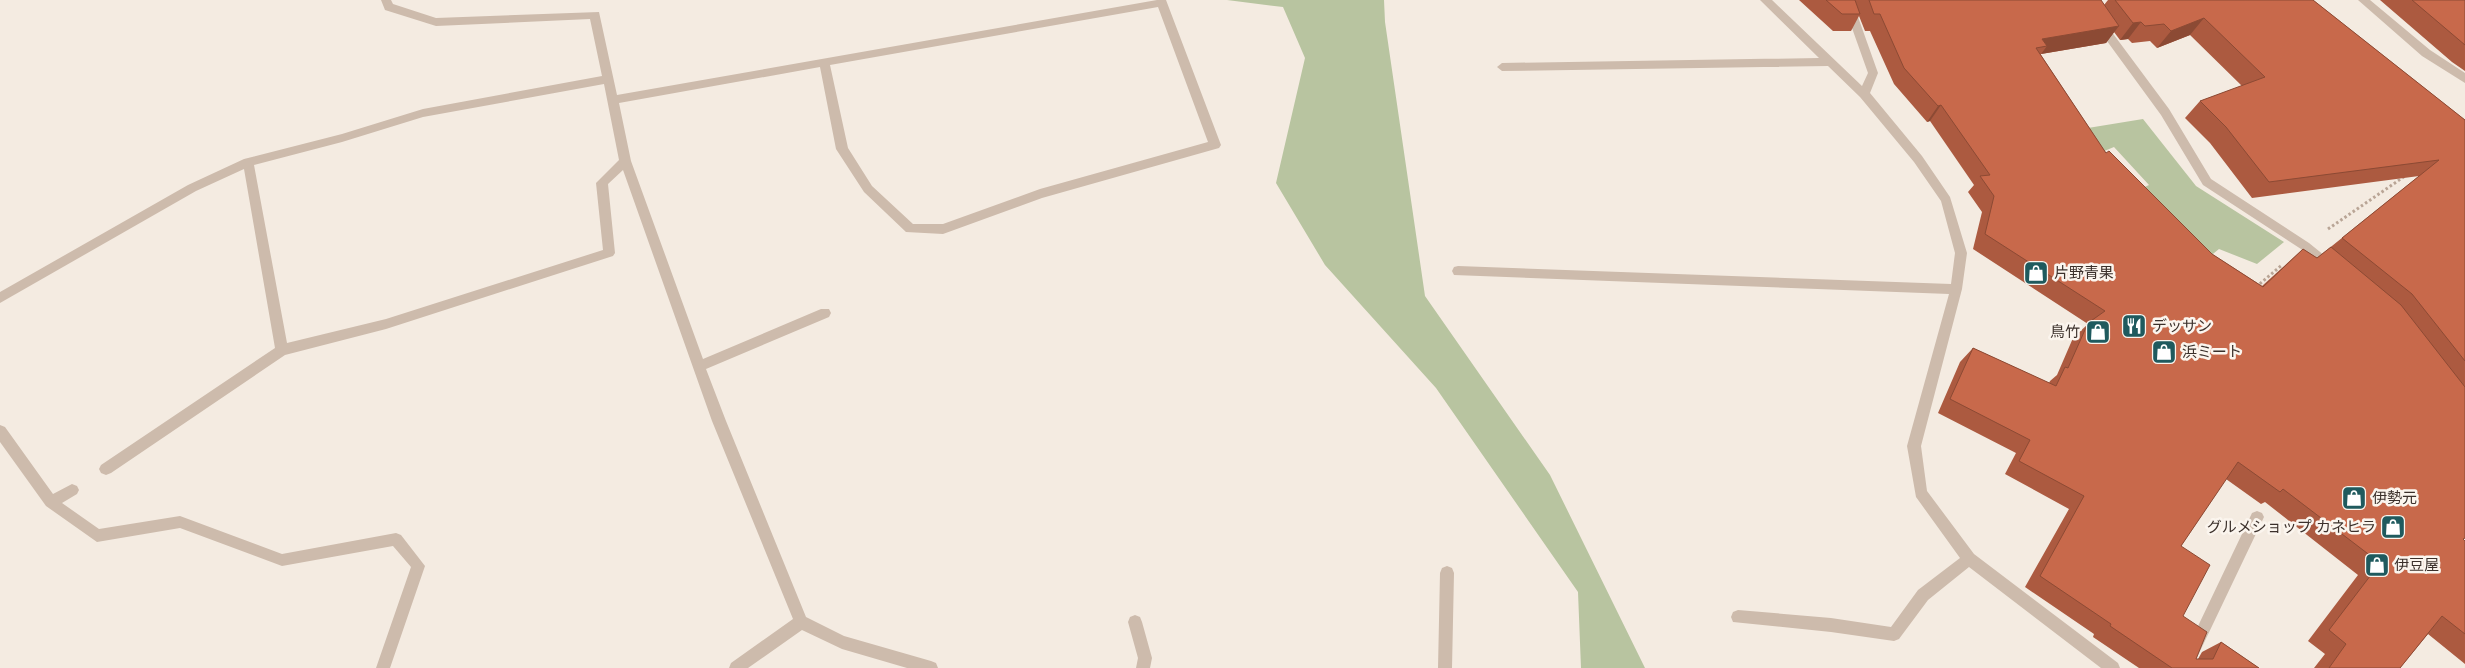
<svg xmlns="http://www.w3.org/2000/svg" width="2465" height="668" font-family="Arial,'Noto Sans JP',sans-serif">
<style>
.green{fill:#b8c4a0}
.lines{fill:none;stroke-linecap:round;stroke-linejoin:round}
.path{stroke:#b9a596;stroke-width:3;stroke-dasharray:2.5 2.5;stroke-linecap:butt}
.minor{fill:#cdbbac;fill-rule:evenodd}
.wall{fill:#ac5a40;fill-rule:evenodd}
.shaded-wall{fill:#8c4a34}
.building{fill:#c8694b;stroke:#8c4a34}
.labels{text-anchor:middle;stroke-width:5;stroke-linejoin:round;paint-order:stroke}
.poi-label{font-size:15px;fill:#3b302b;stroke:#fbf5ee;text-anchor:start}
</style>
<rect width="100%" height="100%" fill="#f4ebe1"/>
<!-- green -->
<path class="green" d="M1227 0H1384L1385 22 1425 296 1550 475 1645 668H1581L1578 592 1436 388 1325 265 1276 183 1305 58 1283 7Z
M2143 119 2196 186 2284 242 2257 264 2219 249 2203 262 2134 192 2149 185 2114 147 2068 166 2045 135Z"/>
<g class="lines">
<!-- path -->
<path class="path" d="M2328 229 2405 176
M2256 287 2282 265"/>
<!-- minor -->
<path class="minor" d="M381 0H391L393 4 436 18 599 12 617 95 1157 0H1166L1221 145 1219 148 1042 198 943 234 906 232 864 192 836 149 820 67 619 103 631 161 703 359 821 309H829L831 313 829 317 706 369 726 421 806 617 844 636 931 661 936 663 938 668H907L842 649 802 630 748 668H729L731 663 793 619 712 421 623 170 608 184 615 253 613 256 386 329 285 355 111 473 106 475 101 473 99 469 101 465 275 348 244 169 196 191 0 303V292L188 185 244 159 342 134 423 109 602 76 590 19 436 26 385 10ZM1158 7 1208 142 1040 189 943 224H913L872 186 848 148 830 65ZM604 84 619 160 596 183 603 250 386 319 287 343 254 165 342 142 423 117Z
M1760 0H1772L1862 86 1868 73 1842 0H1852L1878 73 1870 93 1922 156 1950 197 1967 253 1962 289 1921 446 1927 491 1974 554 2118 663 2120 668H2101L1969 567 1928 600 1899 639 1894 641 1831 632 1733 622 1731 617 1733 612 1738 610 1831 618 1891 627 1918 590 1960 558 1916 497 1907 446 1949 294 1454 275 1452 271 1454 267 1458 266 1951 284 1955 253 1941 201 1914 162 1860 97 1828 66 1502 71 1497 67 1502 63 1819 58Z
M2077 0H2088L2169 109 2211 179 2309 243 2335 264 2337 268 2335 272H2327L2301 249 2203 185 2161 115Z
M2358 0H2370L2430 50 2465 73V83L2422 56Z
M0 425 5 427 53 494 72 484 77 486 79 490 77 494 62 503 99 529 180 516 282 554 396 533 401 535 425 566 390 668H376L411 567 393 546 282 566 180 528 97 542 46 506 0 442Z
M2257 511 2262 513 2264 517 2192 668H2178L2252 513Z
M1447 566 1452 568 1454 573 1452 668H1438L1440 573 1442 568Z
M1135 615 1140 617 1142 622 1152 658 1150 668H1136L1138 658 1128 622 1130 617Z"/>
</g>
<!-- wall -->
<path class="wall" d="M1799 0H2102H2101L2104 5 2108 0H2313L2465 120V538L2463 539 2465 541V664L2428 634 2400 668H2314L2325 654 2308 641 2358 575 2265 502 2261 504 2226 479 2181 546 2183 616 2196 659H2198L2202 652 2221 642 2259 668H2139L2093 637 2094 634 2025 587 2069 509 2005 474 2016 453 1938 413 1960 362 1973 348 2049 383 2050 381 2057 375 2073 338 2088 324 1973 249 1982 212 1968 192 1974 185 1930 121 1927 122 1894 84 1870 31H1865L1859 16 1851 31H1833ZM2114 32 2120 40 2128 39 2132 43 2150 41 2157 48 2190 35 2242 86 2200 101 2185 118 2210 143 2252 198 2419 176 2317 258 2303 249 2262 286 2212 254 2106 153 2041 55V54L2106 43Z
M2380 0H2465V71L2452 62Z"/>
<!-- shaded-wall -->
<path class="shaded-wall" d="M2204 18 2190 35 2157 48 2171 31Z
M2141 22 2128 39 2120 40 2133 23Z
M2119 26 2106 43 2041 54 2047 46 2042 39Z
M1941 105 1930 121 1927 122 1938 106Z"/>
<!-- building -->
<path class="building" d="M1826 0H1855L1860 14H1842Z
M1869 0H2101L2119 26 2042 39 2047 46 2036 48 2106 153 2109 151 2212 254 2263 287 2303 249 2317 258 2331 247 2401 305 2465 387V538L2463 539 2465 541V634L2442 616 2400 668H2329L2346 644 2329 630 2380 563 2283 489 2280 492 2238 462 2181 546 2210 565 2183 616 2207 632 2196 659H2213L2221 642 2259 668H2172L2110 626 2111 624 2040 576 2084 496 2019 461 2030 440 1950 399 1973 348 2056 386 2065 367 2068 368 2088 323 2105 311 1985 234 1994 196 1980 176 1990 175 1941 105 1938 106 1904 68 1880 14H1874Z
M2115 0H2313L2465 120V361L2412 294 2342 238 2439 160 2269 182 2226 127 2200 101 2265 77 2204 18 2171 31 2164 24 2145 26 2141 22 2133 23Z
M2412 0H2465V45Z"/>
<!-- icons -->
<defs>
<symbol id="shop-square" viewBox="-11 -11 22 22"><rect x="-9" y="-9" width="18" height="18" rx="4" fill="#1f5a5e" stroke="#fbf5ee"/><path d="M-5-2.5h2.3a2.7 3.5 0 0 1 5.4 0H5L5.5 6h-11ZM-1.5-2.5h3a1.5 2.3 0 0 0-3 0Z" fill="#fff"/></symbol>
<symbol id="restaurant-square" viewBox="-11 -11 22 22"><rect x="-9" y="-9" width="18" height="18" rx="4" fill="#1f5a5e" stroke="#fbf5ee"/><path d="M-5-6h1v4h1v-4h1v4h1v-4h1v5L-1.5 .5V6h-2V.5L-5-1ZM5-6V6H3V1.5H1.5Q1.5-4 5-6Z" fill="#fff"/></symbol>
</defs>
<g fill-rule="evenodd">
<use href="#shop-square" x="2022" y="259" width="28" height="28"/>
<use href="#restaurant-square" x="2120" y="312" width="28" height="28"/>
<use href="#shop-square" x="2084" y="318" width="28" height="28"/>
<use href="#shop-square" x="2150" y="338" width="28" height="28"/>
<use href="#shop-square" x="2340" y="484" width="28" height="28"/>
<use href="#shop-square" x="2379" y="513" width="28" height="28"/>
<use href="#shop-square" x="2363" y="551" width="28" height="28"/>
</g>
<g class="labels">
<!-- poi labels -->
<g class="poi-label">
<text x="2054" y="278">片野青果</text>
<text x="2152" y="331">デッサン</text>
<text x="2080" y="337" text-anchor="end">鳥竹</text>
<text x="2182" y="357">浜ミート</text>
<text x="2372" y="503">伊勢元</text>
<text x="2376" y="532" text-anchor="end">グルメショップ カネヒラ</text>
<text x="2394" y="570">伊豆屋</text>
</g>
</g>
</svg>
